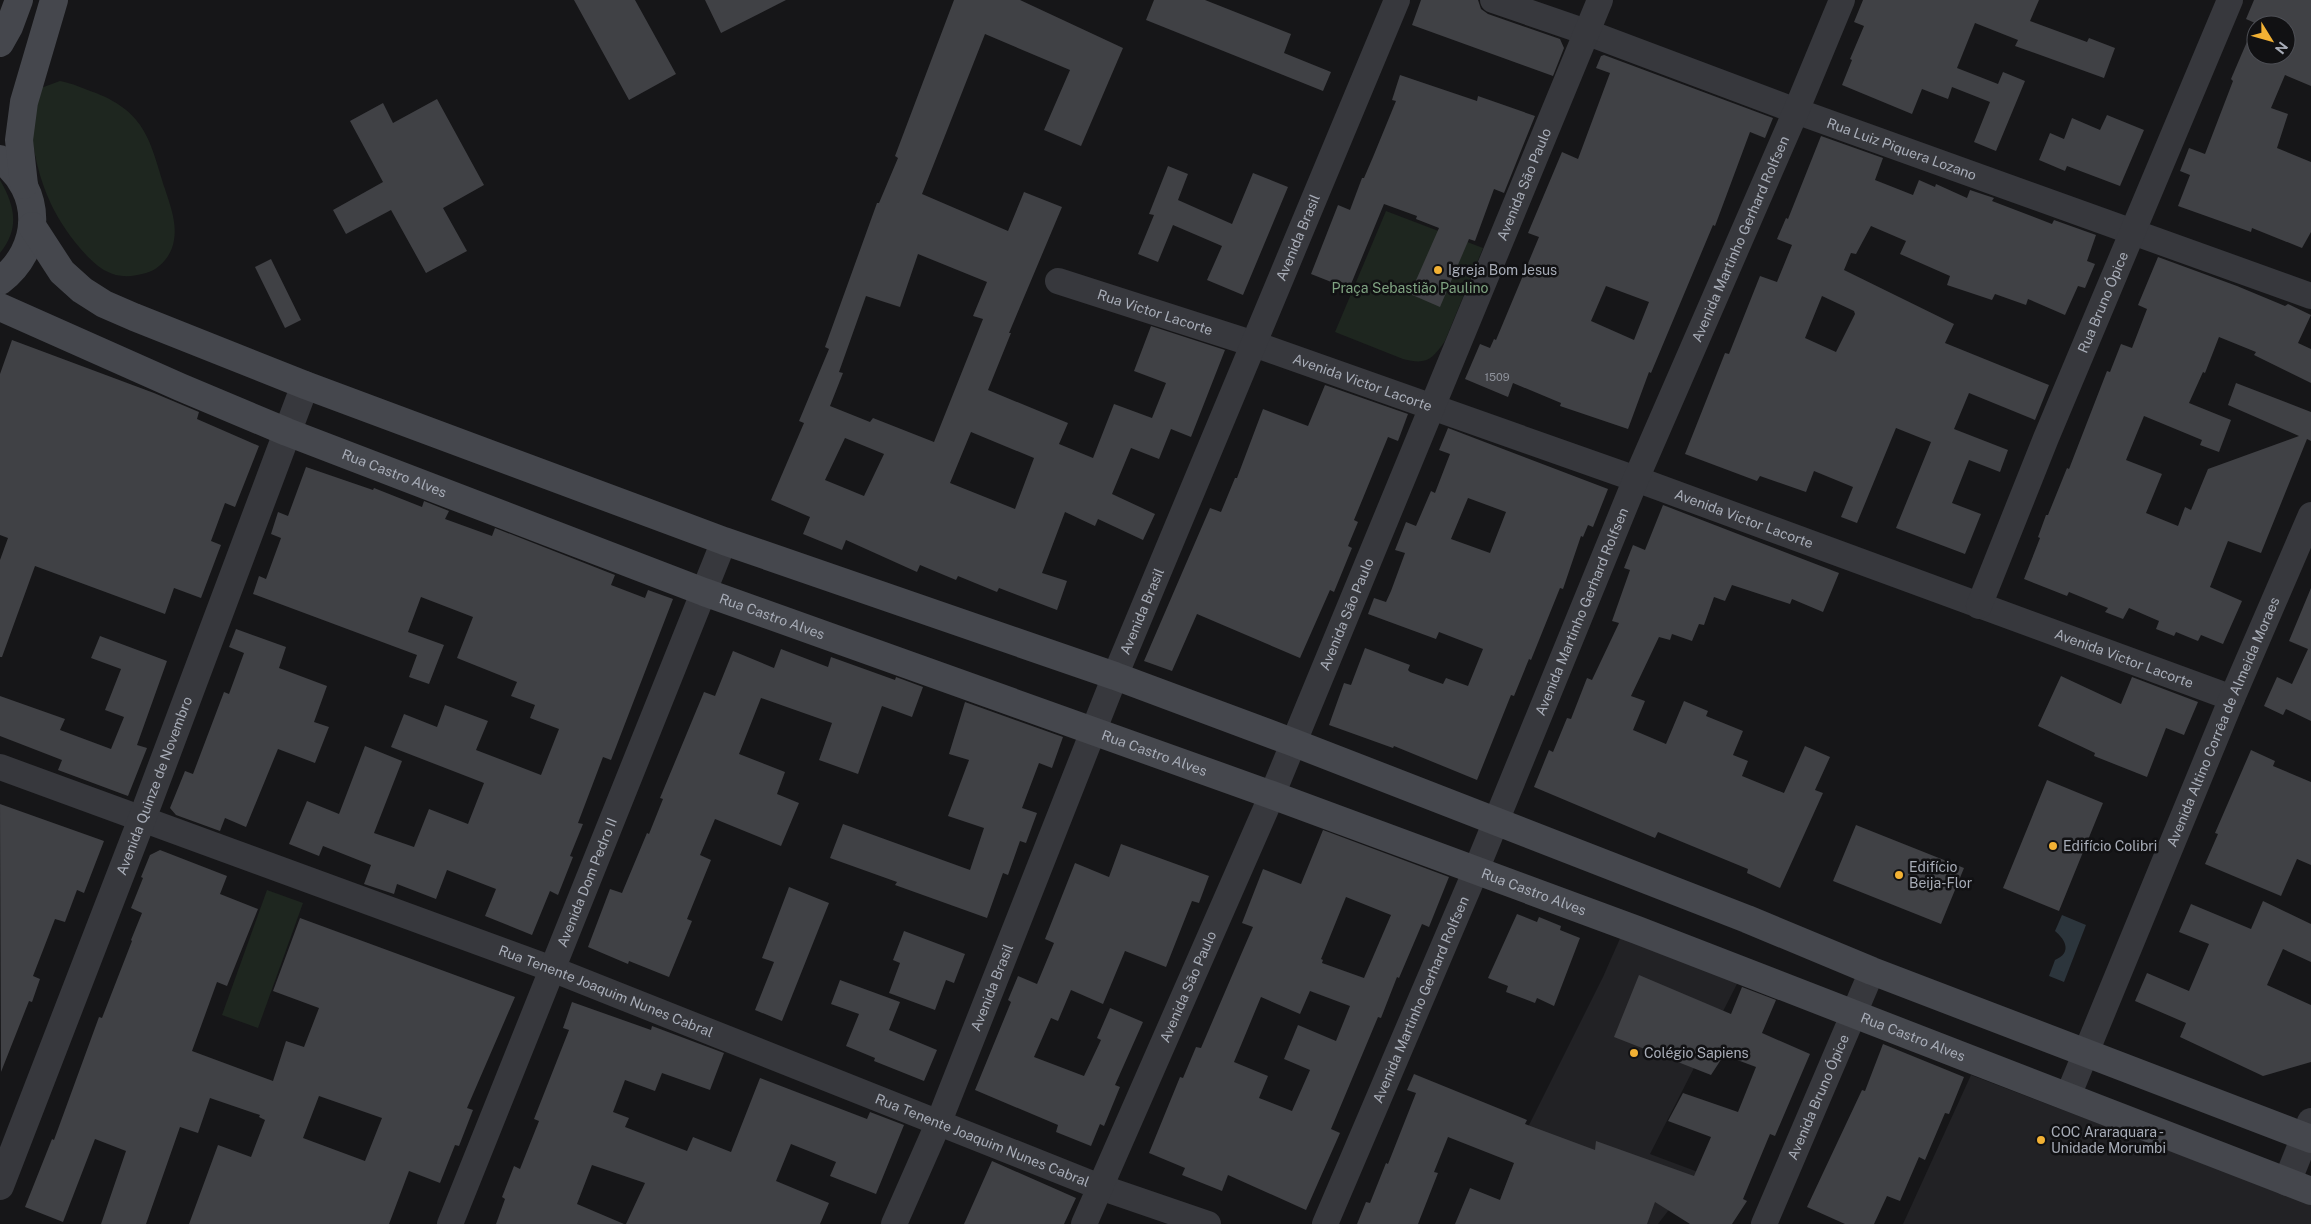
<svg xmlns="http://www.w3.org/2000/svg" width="2311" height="1224" font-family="'Public Sans',sans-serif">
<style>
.built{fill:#222225}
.green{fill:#1e261f}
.water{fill:#2c353c}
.building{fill:#404145;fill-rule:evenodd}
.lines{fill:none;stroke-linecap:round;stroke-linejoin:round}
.minor{stroke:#37383d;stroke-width:26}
.tertiary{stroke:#37383d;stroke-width:28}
.secondary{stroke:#45474d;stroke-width:28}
.poi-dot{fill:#f2b134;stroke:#111113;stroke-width:2}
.labels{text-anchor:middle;stroke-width:5;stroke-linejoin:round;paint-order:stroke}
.number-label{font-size:11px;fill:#8e929b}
.street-label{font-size:14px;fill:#a8adb8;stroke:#111113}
.poi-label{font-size:14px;fill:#a8adb8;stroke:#111113;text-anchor:start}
.park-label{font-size:14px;fill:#7fa381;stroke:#111113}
</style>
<rect width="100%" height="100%" fill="#161618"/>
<!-- built -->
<path class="built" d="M1622 934 1739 980 1650 1154 1698 1172 1658 1224H1532L1500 1200 1529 1125 1603 977Z
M1971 1075 2311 1204V1224H1903Z"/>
<!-- green -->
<path class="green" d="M60 81C72 83 84 89 96 93 146 113 150 141 165 189 171 208 179 227 172 248 168 259 158 270 146 273 132 277 118 278 106 271 86 261 60 224 51 204 39 178 33 152 31 124 31 119 30 113 31 109 33 102 38 95 41 88Z
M0 180C15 206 20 228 0 253Z
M1386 211 1483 248 1445 341C1432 360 1426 365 1403 359L1335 332Z
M267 890 303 903 258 1028 222 1015Z"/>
<!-- water -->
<path class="water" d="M2062 915 2086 925 2064 982 2049 976 2055 960C2072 953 2066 940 2055 931Z"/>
<!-- building -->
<path class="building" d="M574 0H635L676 74 629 100Z
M705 0H786L721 33Z
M954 0H1020L1123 48 1081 146 1044 130 1070 70 985 34 922 194 1008 231 1024 192 1062 207 1009 333H1011L988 390 1068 423 1059 444 1093 458 1114 404 1152 418 1166 383 1134 371 1151 326 1225 350 1191 437 1171 429 1159 459 1131 448 1112 494 1155 514 1143 540 1098 519 1095 526 1065 512 1042 573 1067 581 1057 610 999 588 997 592 958 576 956 580 920 565 917 572 846 540 842 550 803 534 810 517 771 500 804 423 799 421 829 349 825 347 877 203H879L898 158 895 156ZM918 254 987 282 973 316 983 319 934 442 873 418 870 422 830 406 843 373 839 372 866 296 900 307ZM971 432 1034 458 1015 509 950 483ZM845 438 884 454 864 496 825 480Z
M1154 0H1205L1291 34 1284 53 1331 72 1323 91 1146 20Z
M1421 0H1478L1481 9 1488 14 1560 39 1564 48 1553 76 1412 25Z
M1863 0H2039L2030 21 2087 42 2089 38 2115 48 2104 78 2015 46 2018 40 1975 23 1957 68 1998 84 2003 72 2025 81 1996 151 1974 142 1990 102 1952 87 1948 99 1922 89 1912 114 1842 85 1852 60 1850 59 1864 26 1854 22Z
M2254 0H2311V86L2285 75 2271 108 2288 114 2277 148 2311 162V232L2302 248 2252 228 2251 232 2178 206 2190 175 2180 171 2189 148 2205 154 2233 81 2231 79 2255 23 2246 19ZM2256 25H2286V55H2256Z
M1604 55 1773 118 1765 138 1750 132 1715 226 1713 225 1651 373 1649 372 1628 429 1560 406 1561 403 1513 383 1508 397 1465 379 1480 344 1490 348 1494 339 1496 340 1539 237 1528 233 1562 152 1578 159 1610 73 1596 68 1601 56ZM1606 286 1649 302 1634 340 1591 321Z
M1400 75 1477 101 1478 96 1535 116 1504 193 1494 189 1475 241 1469 239 1440 307 1410 294 1439 228 1416 219 1417 216 1384 204 1349 289 1311 274 1338 205 1350 210 1362 178H1364L1373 157 1396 101 1392 100Z
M437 99 484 185 443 208 467 251 426 273 391 210 346 234 333 210 383 182 350 121 383 103 393 123Z
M2107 115 2144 130 2120 186 2067 166 2065 171 2039 160 2050 133 2064 139 2072 118 2100 130Z
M1821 136 1883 158 1875 180 1913 195 1919 180 1935 187 1936 184 1967 198 1970 190 1994 198 1992 201 2052 224 2054 220 2096 235 2087 261 2095 264 2085 288 2078 286 2065 315 2028 299 2026 305 1995 294 1992 300 1947 285 1950 276 1900 254 1906 241 1871 226 1856 254 1851 253 1844 270 1954 324 1945 343 2049 385 2035 420 1969 393 1954 429 2008 450 2000 472 1969 460 1952 503 1981 514 1965 554 1896 528 1931 442 1896 428 1857 523 1841 517 1853 487 1814 471 1806 492 1760 476 1757 481 1685 454 1725 353 1729 354 1760 276 1777 282 1792 245 1777 239 1786 218 1788 219ZM1822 296 1854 311 1855 314 1836 352 1805 338Z
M1168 166 1188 174 1178 200 1232 224 1253 173 1288 187 1243 295 1207 280 1222 246 1173 225 1158 262 1138 254 1154 215 1149 214Z
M2158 257 2237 286 2285 306 2288 304 2311 315 2298 343 2311 349V383L2254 355 2256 352 2219 337 2205 373 2203 372 2189 403 2231 420 2219 452 2200 445 2202 440 2144 416 2126 460 2162 474 2146 513 2178 526 2185 507 2191 510 2208 469 2299 436 2228 405 2236 383 2311 412V441L2307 439 2261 553 2228 541 2210 587 2242 601 2223 644 2201 635 2198 641 2176 632 2174 636 2156 629 2159 621 2129 608 2123 619 2105 612 2108 608 2069 592 2067 596 2024 579 2040 538 2038 537 2046 515H2048L2067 468 2069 469 2107 371 2110 372 2121 344 2132 348 2147 309 2138 305Z
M271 259 301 320 285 328 255 267Z
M12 340 154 393 199 412 197 419 259 446 235 507 225 503 211 541 221 545 201 598 174 588 165 614 35 566 2 657H0V560L8 538 0 535V374Z
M1325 385 1408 414 1398 441 1388 437 1354 520 1358 522 1348 546 1352 548 1334 592 1330 590 1300 658 1197 614 1172 671 1144 661 1210 508 1221 512 1235 478H1237L1263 409 1308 426Z
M1448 428 1608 489 1593 527 1588 525 1583 537 1581 536 1563 589 1560 588 1531 660 1529 659 1514 696 1511 695 1477 780 1394 746 1393 748 1329 725 1344 683 1351 685 1365 648 1410 665 1408 670 1410 672 1443 684 1446 678 1468 686 1483 649 1439 632 1436 639 1368 614 1374 598 1386 602 1391 591 1405 553 1395 550 1406 522 1416 526 1431 491 1435 493 1450 454 1439 450ZM1468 498 1506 512 1490 553 1451 539Z
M306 467 373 490 374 488 422 507 424 501 449 511 445 519 492 536 495 528 615 575 611 585 645 598 648 590 673 599 611 760 603 757 578 823 583 824 570 856 573 857 558 895 550 891 532 935 485 916 496 889 447 870 436 899 397 884 394 894 364 884 371 865 323 846 319 856 289 844 307 801 339 814 365 746 402 761 374 833 414 847 429 809 468 824 484 783 391 747 404 714 437 727 445 705 488 721 476 750 541 775 559 729 530 718 535 705 511 696 517 682 457 658 473 617 421 597 408 632 444 645 429 684 409 677 417 655 253 594 259 576 266 579 281 538 271 534 278 512 288 516Z
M1663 505 1839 573 1823 612 1792 599 1790 604 1732 585 1725 601 1714 597 1704 625 1699 624 1692 641 1672 634 1670 640 1659 637 1631 696 1645 701 1633 730 1666 744 1684 701 1708 711 1706 716 1743 731 1733 755 1748 761 1742 776 1784 793 1805 746 1830 757 1815 790 1823 793 1780 888 1747 873 1748 869 1658 832 1655 838 1534 787 1549 750 1553 752 1567 718 1571 719 1587 678 1592 680 1619 623 1612 621 1630 570 1624 568 1633 545 1645 550Z
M2311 588V721L2286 709 2283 715 2264 706 2277 677 2292 684 2308 649 2289 641Z
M236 629 286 647 279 668 327 686 314 722 329 727 315 763 278 749 246 827 225 818 220 831 176 815 170 808 185 771 193 774 224 692 229 694 244 653 229 647Z
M100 636 167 661 137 745 147 748 128 796 58 770 62 760 0 736V696L65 719 60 730 111 749 124 717 105 710 121 669 91 658Z
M781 649 828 667 831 657 895 680 896 677 923 687 912 717 882 706 858 774 819 760 832 723 761 698 739 754 785 772 777 794 799 803 781 846 715 819 700 855 711 860 687 919 692 921 669 977 629 961 628 964 588 947 610 889 622 893 647 833 649 834 663 799 660 798 704 692 715 696 733 651 774 668Z
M2061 676 2121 704 2132 677 2198 702 2184 735 2166 728 2147 777 2094 756 2095 753 2038 726Z
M965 702 1063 737 1052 768 1039 763 1022 808 1037 813 1026 843 1020 841 1008 875 1003 873 987 918 895 885 897 882 830 858 843 824 970 870 984 828 948 816 969 760 949 754Z
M2251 750 2275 761 2273 766 2311 782V865L2297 859 2281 896 2205 864 2218 834 2215 833Z
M2047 780 2103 803 2059 911 2003 888Z
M0 804 104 841 84 893 77 890 65 922 55 919 33 976 40 979 32 1002 29 1001 1 1072Z
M1856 825 1964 868 1941 924 1833 881Z
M1323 830 1449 877 1429 927 1422 924 1399 978 1397 977 1381 1018 1378 1017 1331 1129 1340 1133 1306 1210 1228 1175 1222 1191 1182 1175 1185 1168 1149 1153 1180 1077 1183 1078 1196 1047 1201 1048 1243 950 1253 927 1242 923 1263 869 1301 884ZM1346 897 1391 915 1364 978 1322 963 1323 960 1321 959ZM1310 991 1350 1006 1336 1041 1298 1025 1284 1059 1310 1070 1292 1111 1259 1098 1268 1076 1234 1062 1261 997 1300 1014Z
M1121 844 1209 876 1199 903 1192 901 1166 967 1125 951 1103 1004 1071 990 1058 1021 1051 1018 1034 1057 1084 1076 1101 1040 1097 1038 1110 1008 1143 1022 1115 1085 1120 1087 1104 1126 1100 1124 1091 1146 1056 1132 1058 1125 975 1090 1011 1002 1008 1000 1018 976 1037 984 1054 943 1045 939 1075 863 1109 877Z
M160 850 227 876 220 894 258 909 227 986 217 982 192 1051 273 1081 286 1041 304 1047 319 1008 273 991 300 918 515 997 467 1108 473 1110 459 1146 455 1145 440 1183 409 1171 389 1224H189L218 1145 251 1157 265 1120 259 1117 260 1115 210 1098 198 1133 180 1127 146 1224H101L126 1151 95 1139 63 1222 25 1207 52 1139 54 1140 99 1017 102 1018 132 941 131 940 142 913 131 908 143 878 141 877 150 855ZM319 1096 382 1118 365 1161 303 1138Z
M789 887 829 903 782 1021 755 1010 774 962 762 958Z
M2263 901 2311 924V962L2283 949 2267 985 2311 1005V1062L2263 1076 2180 1037 2186 1023 2135 1001 2147 973 2189 991 2209 944 2179 932 2191 904 2251 929Z
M1517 914 1537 922 1539 917 1561 926 1560 930 1580 938 1554 1006 1537 998 1535 1003 1506 992 1508 986 1488 978Z
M904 931 965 954 954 983 946 980 935 1010 889 993 900 963 893 960Z
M1639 975 1731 1014 1742 987 1776 1000 1762 1033 1810 1054 1775 1136 1770 1134 1743 1199 1747 1201 1732 1224H1690L1655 1202 1647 1224H1455L1470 1188 1500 1200 1514 1163 1448 1137 1434 1172 1438 1173 1418 1224H1357L1366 1202 1370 1203 1386 1163 1388 1164 1416 1093 1407 1090 1414 1074 1527 1120 1525 1124 1595 1150 1596 1141 1694 1176 1711 1137 1668 1121 1683 1093 1738 1112 1756 1067 1724 1055 1711 1075 1614 1037Z
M840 980 900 1002 889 1030 937 1050 924 1081 874 1061 875 1058 846 1046 859 1014 831 1004Z
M572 1002 651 1030 652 1026 724 1053 710 1090 662 1073 655 1091 625 1080 613 1112 629 1118 625 1127 687 1151 693 1137 731 1152 760 1078 867 1119 870 1112 904 1125 876 1194 830 1176 836 1162 791 1144 776 1181 829 1203 820 1224H626L645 1183 592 1165 577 1204 624 1224H496L505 1199 502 1197 514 1166 520 1169 539 1121 534 1119 569 1030 563 1028Z
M1883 1044 1964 1077 1949 1114 1945 1113 1925 1160 1919 1157 1900 1201 1887 1196 1874 1224H1845L1807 1207 1862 1090 1865 1091Z
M992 1161 1076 1198 1064 1224H964Z"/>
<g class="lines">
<!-- minor -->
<g class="minor">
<path id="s1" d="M1493 0 1586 32 1796 111 2311 296"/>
<path id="s2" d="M1058 281 1254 344 1636 479 2232 698"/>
<path id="s3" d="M1979 606 2046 438 2230 0"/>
<path id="s4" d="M0 767 552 969 1100 1187 1208 1224"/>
<path id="s5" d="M2068 1096 2232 698 2311 515"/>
<path id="s6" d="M450 1224 724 541"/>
<path id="s7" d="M894 1224 938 1124 1115 676 1397 0"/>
<path id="s8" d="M1084 1224 1272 795 1600 0"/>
<path id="s9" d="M1325 1224 1476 870 1636 479 1796 111 1842 0"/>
<path id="s10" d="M1764 1224 1872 971"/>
</g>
<!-- tertiary -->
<g class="tertiary">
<path d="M2287 1182 2311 1122"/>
<path id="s11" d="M0 1186 142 819 305 385"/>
</g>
<!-- secondary -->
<g class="secondary">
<path d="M0 43 9 27 19 0"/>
<path d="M0 159C44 191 42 249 0 281"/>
<path d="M24 185 19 140 24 102 54 0"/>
<path d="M32 226 62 272 82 290 104 304 134 317 305 385 724 541 1115 676 1292 742 1747 919 1872 971 2311 1139"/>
<path id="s12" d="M0 307 180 387 287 432 704 592 1272 795 1637 930 2311 1191"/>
</g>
</g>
<!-- markers -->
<g class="poi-dot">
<circle cx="1438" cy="270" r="5"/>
<circle cx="2053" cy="846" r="5"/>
<circle cx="1899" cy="875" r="5"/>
<circle cx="1634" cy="1053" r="5"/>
<circle cx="2041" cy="1140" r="5"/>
</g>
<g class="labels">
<!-- number labels -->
<g class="number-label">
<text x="1497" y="381">1509</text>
</g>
<!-- street labels -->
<g class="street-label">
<text dy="5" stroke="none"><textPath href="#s1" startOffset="435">Rua Luiz Piquera Lozano</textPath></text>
<text dy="5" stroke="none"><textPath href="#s8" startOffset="1129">Avenida São Paulo</textPath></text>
<text dy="5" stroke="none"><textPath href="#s7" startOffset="1066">Avenida Brasil</textPath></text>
<text dy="5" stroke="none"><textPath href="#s9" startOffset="1069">Avenida Martinho Gerhard Rolfsen</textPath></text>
<text dy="5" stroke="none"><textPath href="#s3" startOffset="328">Rua Bruno Ópice</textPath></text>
<text dy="5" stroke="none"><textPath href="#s2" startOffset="102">Rua Victor Lacorte</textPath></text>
<text dy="5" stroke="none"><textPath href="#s2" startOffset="321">Avenida Victor Lacorte</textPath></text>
<text dy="5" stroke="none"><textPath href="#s12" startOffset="428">Rua Castro Alves</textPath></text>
<text dy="5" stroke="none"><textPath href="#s2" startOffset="726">Avenida Victor Lacorte</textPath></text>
<text dy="5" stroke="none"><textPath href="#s7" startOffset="661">Avenida Brasil</textPath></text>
<text dy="5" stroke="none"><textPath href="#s9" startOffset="664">Avenida Martinho Gerhard Rolfsen</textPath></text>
<text dy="5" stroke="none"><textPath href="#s8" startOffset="664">Avenida São Paulo</textPath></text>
<text dy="5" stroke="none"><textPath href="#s12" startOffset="832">Rua Castro Alves</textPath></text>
<text dy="5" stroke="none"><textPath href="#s2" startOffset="1131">Avenida Victor Lacorte</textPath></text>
<text dy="5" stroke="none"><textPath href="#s5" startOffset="405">Avenida Altino Corrêa de Almeida Moraes</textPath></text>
<text dy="5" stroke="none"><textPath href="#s12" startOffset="1238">Rua Castro Alves</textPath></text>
<text dy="5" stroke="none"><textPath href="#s11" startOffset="429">Avenida Quinze de Novembro</textPath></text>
<text dy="5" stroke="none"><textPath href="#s6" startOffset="368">Avenida Dom Pedro II</textPath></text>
<text dy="5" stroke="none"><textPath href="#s12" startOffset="1642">Rua Castro Alves</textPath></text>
<text dy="5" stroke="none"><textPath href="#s8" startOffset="259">Avenida São Paulo</textPath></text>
<text dy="5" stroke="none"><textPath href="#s7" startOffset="256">Avenida Brasil</textPath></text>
<text dy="5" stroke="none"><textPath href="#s4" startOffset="646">Rua Tenente Joaquim Nunes Cabral</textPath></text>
<text dy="5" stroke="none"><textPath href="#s9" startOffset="244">Avenida Martinho Gerhard Rolfsen</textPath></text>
<text dy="5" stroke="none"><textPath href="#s12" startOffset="2048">Rua Castro Alves</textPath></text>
<text dy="5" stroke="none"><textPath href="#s10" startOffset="138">Avenida Bruno Ópice</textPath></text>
<text dy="5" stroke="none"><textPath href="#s4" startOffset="1051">Rua Tenente Joaquim Nunes Cabral</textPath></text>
</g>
<!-- poi labels -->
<g class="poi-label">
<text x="1448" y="275">Igreja Bom Jesus</text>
<text x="2063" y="851">Edifício Colibri</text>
<text x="1909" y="872">Edifício<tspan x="1909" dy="16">Beija-Flor</tspan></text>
<text x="1644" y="1058">Colégio Sapiens</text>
<text x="2051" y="1137">COC Araraquara -<tspan x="2051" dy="16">Unidade Morumbi</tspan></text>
</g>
<!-- park labels -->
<g class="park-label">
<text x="1410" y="293">Praça Sebastião Paulino</text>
</g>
</g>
<!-- north arrow -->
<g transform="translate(2271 40) rotate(127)"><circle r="24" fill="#111113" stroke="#4d4f55"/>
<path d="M0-4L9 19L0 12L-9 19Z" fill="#f2b134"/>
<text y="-8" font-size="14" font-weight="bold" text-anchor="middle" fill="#a8adb8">N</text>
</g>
</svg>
